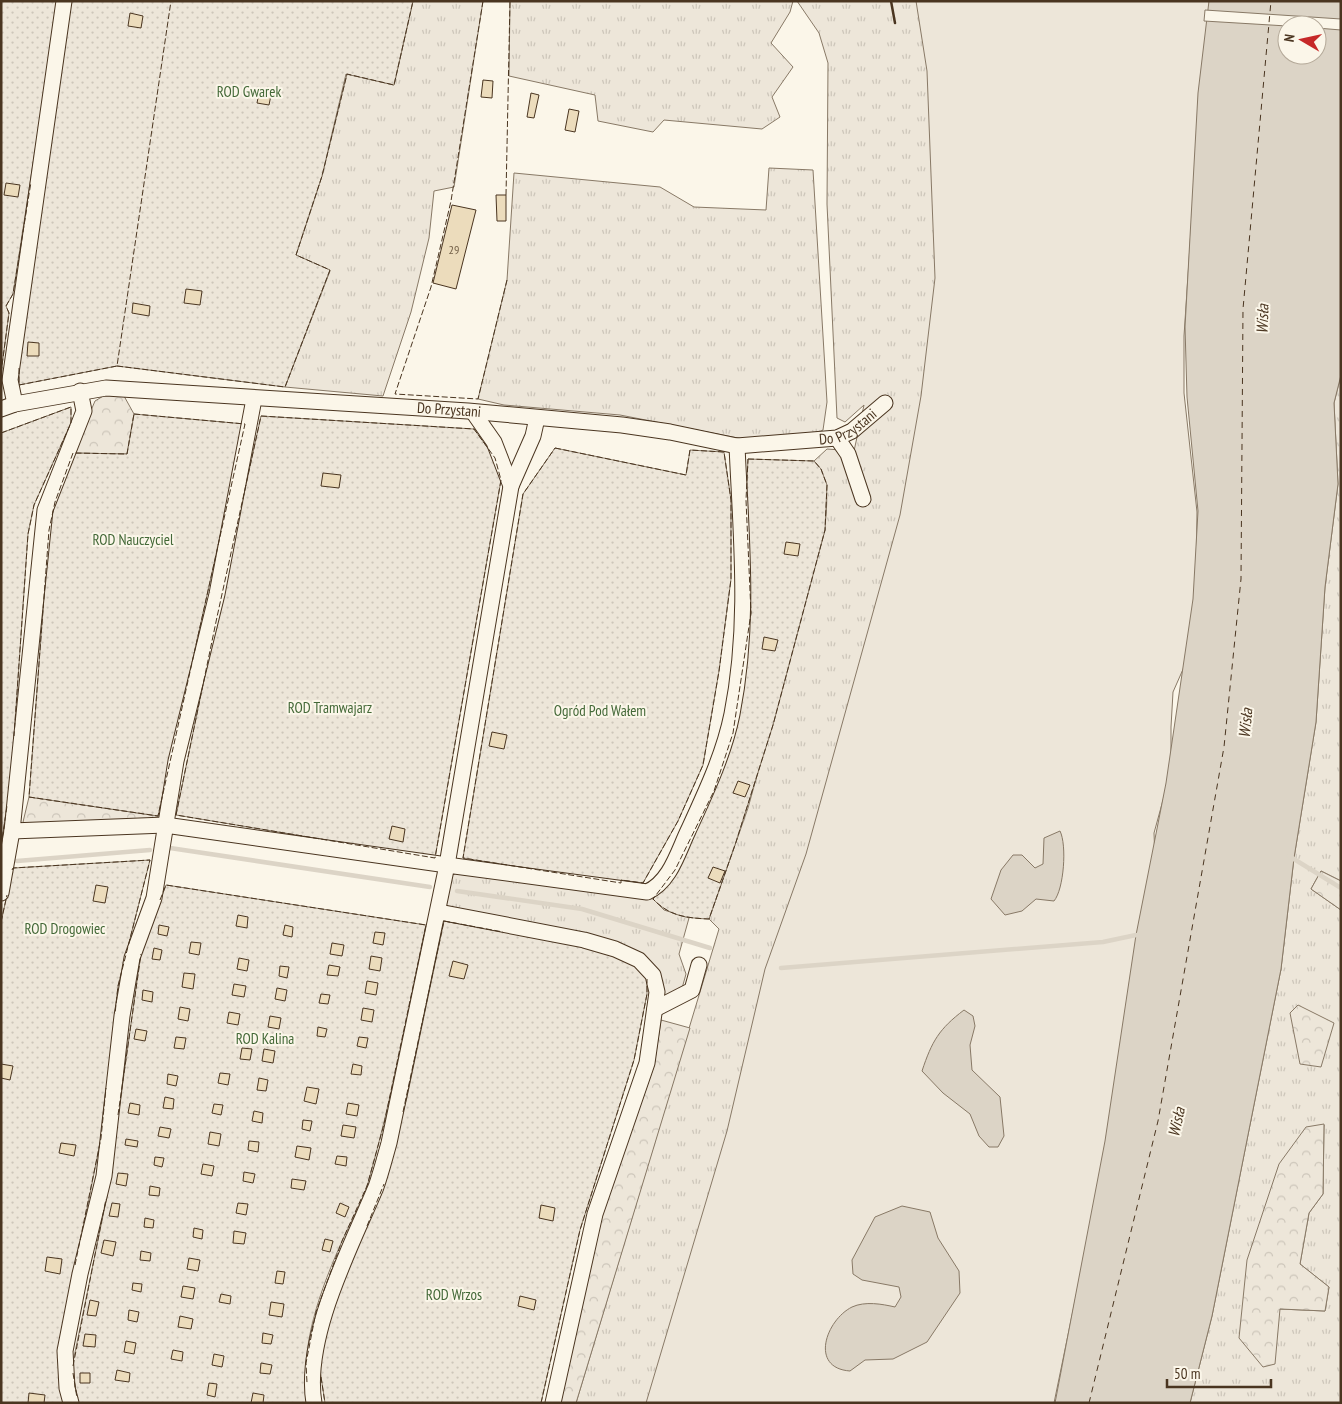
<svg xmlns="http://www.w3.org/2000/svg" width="1342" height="1404" font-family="'PT Sans Narrow',sans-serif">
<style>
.grass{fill:url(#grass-tufts);stroke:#887966;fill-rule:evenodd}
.forest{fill:url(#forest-crowns);stroke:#887966}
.park{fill:#ede6d9;stroke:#887966}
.garden{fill:url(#garden-dots);stroke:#887966}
.water{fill:#dcd4c6;stroke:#887966;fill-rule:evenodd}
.pier{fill:#fbf6e9;stroke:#887966}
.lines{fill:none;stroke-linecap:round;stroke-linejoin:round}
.stream{stroke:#dcd4c6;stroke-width:4.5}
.ferry{stroke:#4a3520;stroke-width:1;stroke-dasharray:6 5;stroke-linecap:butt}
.building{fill:#ecdcbc;stroke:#4a3520}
.minor-casing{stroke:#4a3520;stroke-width:17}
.minor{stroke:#fbf6e9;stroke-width:15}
.fence{stroke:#4a3520;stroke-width:1;stroke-dasharray:6 2.5;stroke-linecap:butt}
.wall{stroke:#4a3520;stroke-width:2.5}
.labels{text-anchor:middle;stroke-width:4;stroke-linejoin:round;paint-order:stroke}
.number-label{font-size:12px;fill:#725f47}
.park-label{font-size:15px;fill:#436837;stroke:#fbf6e9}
.street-label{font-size:15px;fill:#4a3520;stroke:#fbf6e9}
.water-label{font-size:16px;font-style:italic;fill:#4a3520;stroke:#fbf6e9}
</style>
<defs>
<pattern id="grass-tufts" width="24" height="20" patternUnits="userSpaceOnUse" patternTransform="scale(1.25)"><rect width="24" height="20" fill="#ede6d9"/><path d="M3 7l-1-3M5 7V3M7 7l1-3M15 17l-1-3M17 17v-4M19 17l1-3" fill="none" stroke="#cdc6ba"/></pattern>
<pattern id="forest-crowns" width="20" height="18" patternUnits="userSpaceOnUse" patternTransform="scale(1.25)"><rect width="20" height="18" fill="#ede6d9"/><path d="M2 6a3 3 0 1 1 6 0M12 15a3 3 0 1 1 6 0" fill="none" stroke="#cdc6ba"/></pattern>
<pattern id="garden-dots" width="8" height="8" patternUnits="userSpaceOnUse" patternTransform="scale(1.25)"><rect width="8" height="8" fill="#ede6d9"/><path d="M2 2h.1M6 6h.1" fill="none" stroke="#cdc6ba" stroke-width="1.8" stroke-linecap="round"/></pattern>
</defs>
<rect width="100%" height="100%" fill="#fbf6e9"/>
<!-- grass -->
<path class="grass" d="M413 1H483L454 187 434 191 429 238 411 312 383 396 285 387 330 271 296 255 322 176 347 74 394 85Z
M510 1H793L790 12 771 43 793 67 772 97 780 117 762 129 664 120 653 132 598 121 595 95 509 76Z
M797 1H944L965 140 791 1403H576L719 929 709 919 748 808 825 530C826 504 832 483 814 461L827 449 854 451 864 405 845 422 837 418 827 204 828 63 819 33Z
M769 168 813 170 827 402 823 430 813 435 743 439 620 415 504 405 478 399 507 280 514 173 660 187 694 207 766 210Z
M1341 375V881L1321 871 1311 889 1341 910V1403H1190L1212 1316 1281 969 1294 858 1316 722 1325 587 1338 484 1334 403ZM1324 1125 1323 1194 1309 1213 1300 1264 1329 1287 1325 1311 1280 1309Z
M461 871 653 899 664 910 689 918 679 954 686 974 681 992 663 997 662 982 456 913 444 903 449 876Z"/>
<!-- forest -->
<path class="forest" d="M105 395 124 396 134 414 127 454 73 453 95 401Z
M29 797 158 816V822L31 826 23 822Z
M1321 871 1341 881V910L1311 889Z
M1298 1005 1334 1023 1321 1067 1300 1064 1290 1013Z
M661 1020 690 1028 576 1403H558L600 1219 654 1066Z
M1324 1124 1323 1194 1309 1213 1300 1264 1329 1287 1325 1311 1280 1309 1275 1364 1263 1367 1239 1338 1247 1260 1279 1164 1306 1127Z"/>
<!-- park -->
<path class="park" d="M916 1H1211L1200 94 1184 336V393L1197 512 1196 583 1188 658 1173 692 1171 727V771L1154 833 1156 884 1097 1194 1054 1403H646L727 1131 765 969 806 854 900 515 921 396 935 278 927 71Z"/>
<!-- garden -->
<path class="garden" d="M1 1H58L13 294 6 306 9 313 1 373Z
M70 1H413L394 85 346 74 322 176 296 255 330 270 285 387 117 366 19 385V361Z
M71 407V423L34 505 28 534 11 781 1 846V433Z
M134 414 245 424 158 816 29 797 49 530 55 502 73 453 127 454Z
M261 416 474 429 495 458 501 480 435 858 176 815 217 617Z
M555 448 686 475 690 450 724 452 731 500V579L719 671 703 765 678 821 643 883 621 880V883L463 858 523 494Z
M748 459 814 461 821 469 827 485 825 530 773 725 736 842 709 919C686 918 669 916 653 899L675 870 733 733 751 613 746 500Z
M150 860 118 986 101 1138 59 1351 66 1403H1V922L13 868Z
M166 885 426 925C408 1011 392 1099 368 1183 362 1202 351 1221 343 1239 321 1288 298 1348 308 1403H78L72 1367 107 1196 141 952Z
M444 921 591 947 630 959 647 978V994L634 1060 580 1230 541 1403H325L320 1370V1350L349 1264 381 1195 407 1097Z"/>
<!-- water -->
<path class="water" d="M1209 1H1341V375L1334 403 1338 484 1325 587 1316 722 1294 858 1281 969 1212 1316 1190 1403H1055L1105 1141 1136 935 1166 783 1193 599 1198 511 1187 397 1185 327 1198 93ZM1287 25H1317V55H1287Z
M1060 831C1067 845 1064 889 1054 901L1036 899 1022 911 1005 915 991 899 1001 870 1013 855H1022L1035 868 1043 864 1044 838Z
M964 1010 973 1016 975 1026 970 1045 972 1070 1000 1097 1004 1136 998 1147H989L979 1136 970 1114 943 1093 922 1071C932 1041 939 1029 964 1010Z
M902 1206 930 1212 938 1238 959 1271 960 1293 927 1342 893 1359 865 1360 850 1371C809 1368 826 1320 852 1307 865 1301 882 1304 895 1307L901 1297 899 1287 862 1280 853 1274 852 1260 875 1217Z"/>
<!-- pier -->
<path class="pier" d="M1205 10 1341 19V30L1317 28V25L1287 26 1204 21Z"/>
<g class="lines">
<!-- stream -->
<path class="stream" d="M170 848 430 887
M1289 856 1341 888
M17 861 150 850
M457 891 582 909 710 948
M781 968 1103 942 1136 935"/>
<!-- ferry -->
<path class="ferry" d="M1089 1403 1158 1121 1224 747 1241 579 1243 309 1271 1"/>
</g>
<!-- building -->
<path class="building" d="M130 13 143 16 141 28 128 26Z
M483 80 493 81 492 98 481 97Z
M260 88 272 90 269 105 257 103Z
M531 93 539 95 534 118 527 117Z
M569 109 579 111 575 132 565 130Z
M6 183 20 185 18 197 4 195Z
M496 195H506V221H497Z
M452 205 476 210 456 289 433 283Z
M186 289 202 291 200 305 184 303Z
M133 303 150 306 149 316 132 313Z
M28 342 39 343V356H27Z
M323 473 341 475 339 488 321 486Z
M786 542 800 544 798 556 784 554Z
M764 637 778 640 775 651 762 649Z
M492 732 507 735 504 749 489 746Z
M738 781 750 785 745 797 733 793Z
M392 826 405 829 403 842 389 839Z
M713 867 725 871 720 883 708 878Z
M96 885 108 887 105 903 93 901Z
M238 915 248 917 247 928 236 926Z
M159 925 169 927 167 936 158 934Z
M285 925 293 927 292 937 283 935Z
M375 932 385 933 383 945 373 943Z
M191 942 201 943 199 955 189 953Z
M332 943 344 945 342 956 330 954Z
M154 948 162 950 160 960 152 959Z
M371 956 382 958 380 971 369 969Z
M239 958 249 960 247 971 237 969Z
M453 961 468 965 464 979 449 976Z
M329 965 340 967 338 976 327 975Z
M280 966 289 967 287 978 279 976Z
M184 973 195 974 193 989 182 987Z
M367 981 378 983 376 995 365 993Z
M234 984 246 986 244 997 232 995Z
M277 988 287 990 285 1001 275 999Z
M143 990 153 992 152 1002 142 1000Z
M321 994 330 995 328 1004 319 1003Z
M180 1007 190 1009 188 1021 178 1019Z
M363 1008 374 1010 372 1022 361 1020Z
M229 1012 240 1014 238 1025 227 1023Z
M270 1016 281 1018 279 1029 268 1027Z
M318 1027 327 1029 325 1037 317 1036Z
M136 1029 147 1031 145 1041 134 1039Z
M176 1037 186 1038 184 1049 174 1048Z
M359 1037 368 1038 366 1048 357 1046Z
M242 1048 252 1049 250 1060 240 1059Z
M264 1049 275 1051 273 1063 262 1061Z
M1 1064 13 1066 10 1080 1 1078Z
M353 1064 362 1066 361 1075 351 1074Z
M220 1073 230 1074 228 1085 218 1083Z
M168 1074 178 1076 176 1086 167 1084Z
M259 1078 268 1080 266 1091 257 1090Z
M307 1087 319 1089 316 1104 304 1101Z
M165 1097 174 1099 173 1109 163 1108Z
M130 1103 140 1105 139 1115 128 1113Z
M348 1103 359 1105 357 1116 346 1114Z
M214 1104 223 1105 221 1115 212 1113Z
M254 1111 263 1113 262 1123 252 1121Z
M303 1120 312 1121 310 1131 302 1129Z
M343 1125 356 1127 354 1138 341 1136Z
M160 1127 171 1129 169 1138 158 1136Z
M210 1132 221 1134 219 1146 208 1144Z
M126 1139 138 1141 137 1147 125 1145Z
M249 1141 259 1142 258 1152 248 1150Z
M61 1143 76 1145 74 1156 59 1153Z
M297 1146 311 1148 309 1160 295 1157Z
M337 1156 347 1157 346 1166 335 1164Z
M155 1157 164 1158 162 1167 154 1165Z
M203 1164 214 1166 212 1176 201 1174Z
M244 1172 255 1174 253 1183 243 1181Z
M118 1173 128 1174 126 1186 116 1184Z
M292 1179 306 1181 304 1190 291 1188Z
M150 1186 160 1188 159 1196 149 1195Z
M112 1203 120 1204 118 1217 109 1216Z
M238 1203 248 1204 246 1215 236 1213Z
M340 1203 349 1207 345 1217 336 1213Z
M541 1205 555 1208 553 1221 539 1218Z
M145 1218 154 1220 153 1228 144 1227Z
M194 1228 203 1230 202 1239 193 1237Z
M234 1231 246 1233 244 1244 233 1243Z
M325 1239 333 1241 330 1252 322 1250Z
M104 1240 116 1242 113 1256 101 1253Z
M141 1251 151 1253 150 1261 140 1260Z
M47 1257 62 1259 60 1274 45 1271Z
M189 1258 200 1260 198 1271 187 1269Z
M277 1271 285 1272 283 1284 275 1283Z
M133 1283 142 1284 141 1292 132 1290Z
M183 1286 195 1288 193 1299 181 1297Z
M221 1294 231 1296 230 1304 219 1302Z
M520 1296 536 1300 534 1310 518 1306Z
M90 1300 99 1302 96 1316 87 1315Z
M271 1302 284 1304 282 1317 269 1315Z
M129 1310 139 1312 137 1322 128 1320Z
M180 1316 193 1319 191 1329 178 1327Z
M263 1333 273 1335 271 1344 262 1343Z
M85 1334 96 1335 95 1347 83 1346Z
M126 1341 136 1343 134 1354 124 1352Z
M173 1350 183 1352 182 1361 171 1359Z
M214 1354 224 1356 222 1367 212 1365Z
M261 1363 272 1365 270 1374 260 1373Z
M117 1370 130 1373 129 1382 115 1380Z
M80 1373H90V1383H80Z
M209 1383 217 1384 215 1397 207 1395Z
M29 1393 45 1395 44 1403H28Z
M253 1393 264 1395 263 1403H251Z"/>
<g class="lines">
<defs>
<g id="minor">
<path d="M80 391 84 411 45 510 12 831 165 825 447 865 511 486 494 442 473 412"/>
<path d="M15 404 10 380 64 1"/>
<path id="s1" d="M1 409 15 404 106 388 468 411 622 425 670 432 737 446 837 438 852 431 885 403"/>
<path d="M837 438 848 454 863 499"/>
<path d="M511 486 533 436 537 418"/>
<path d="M1 893 12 831"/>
<path d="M439 912 584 940 615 949 639 960 653 975 657 992 647 1063 595 1214 553 1403"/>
<path d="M655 1009 692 990 699 965"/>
<path d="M71 1403 67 1388 65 1351 80 1274 104 1176 122 1016 132 958 154 898 176 761 217 594 254 399"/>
<path d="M314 1403C303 1337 351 1247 376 1187 381 1173 385 1157 389 1143L447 865 647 892C670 882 678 852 688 831 705 794 724 754 732 714 750 623 741 537 737 446"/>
</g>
</defs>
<!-- minor casing -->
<use href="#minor" class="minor-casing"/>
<!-- minor -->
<use href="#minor" class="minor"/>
<!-- fence -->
<path class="fence" d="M483 1 451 201 431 287 395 394 478 399 507 280
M506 195 510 1
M117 366 285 387 330 270 296 255 322 176 347 74 394 85 413 1
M19 368V385L117 366 171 1
M1 373 9 313 6 306 13 294 31 182
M134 414 245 424 158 816 29 797 49 530 55 502 73 453 127 454Z
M261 416 474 429 495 458 501 480 435 858 176 815 217 617Z
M1 433 71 407V423L34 505 28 534 14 736
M555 448 686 475 690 450 724 452 731 500V579L719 671 703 765 678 821 643 883 621 880V883L463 858 523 494Z
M748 459 814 461 821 469 827 485 825 530 773 725 736 842 709 919C686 918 669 916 653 899L675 870 714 791 733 733 751 613 746 500Z
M1 846 7 806
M12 870 13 868 150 860 118 986 115 1014
M160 900 166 885 426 925 384 1124 367 1186 342 1241 316 1312 306 1363 307 1383
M1 922 7 895
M403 1112 444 921 503 932
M118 1115 141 954
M367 1226 384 1184
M75 1265 101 1138 106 1088
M73 1366 106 1199
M73 1373 77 1398
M321 1377 325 1403
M541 1403 580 1230 634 1060 647 994V979"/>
<!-- wall -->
<path class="wall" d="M891 1 895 23"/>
</g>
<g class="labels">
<!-- number labels -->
<g class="number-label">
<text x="454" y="254">29</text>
</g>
<!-- park labels -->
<g class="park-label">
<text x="249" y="97">ROD Gwarek</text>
<text x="133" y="545">ROD Nauczyciel</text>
<text x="330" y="713">ROD Tramwajarz</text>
<text x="600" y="716">Ogród Pod Wałem</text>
<text x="65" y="934">ROD Drogowiec</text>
<text x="265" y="1044">ROD Kalina</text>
<text x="454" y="1300">ROD Wrzos</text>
</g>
<!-- street labels -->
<g class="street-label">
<text dy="5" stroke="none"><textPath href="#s1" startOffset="451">Do Przystani</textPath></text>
<text dy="5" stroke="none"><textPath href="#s1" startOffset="856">Do Przystani</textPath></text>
</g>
<!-- water labels -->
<g class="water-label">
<text transform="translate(1262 319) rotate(-88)" y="6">Wisła</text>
<text transform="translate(1245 723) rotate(-84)" y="6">Wisła</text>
<text transform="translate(1176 1122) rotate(-78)" y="6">Wisła</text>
</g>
</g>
<!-- border -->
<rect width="1342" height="1404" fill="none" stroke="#4a3520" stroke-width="5"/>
<!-- north arrow -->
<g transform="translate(1302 40) rotate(279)"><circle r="24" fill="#fbf6e9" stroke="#b4a999"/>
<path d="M0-4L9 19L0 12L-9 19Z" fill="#c62828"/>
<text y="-8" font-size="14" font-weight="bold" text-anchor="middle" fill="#4a3520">N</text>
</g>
<!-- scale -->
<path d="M1167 1379v8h104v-8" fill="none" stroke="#4a3520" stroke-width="2.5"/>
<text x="1174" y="1379" font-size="15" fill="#4a3520" stroke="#fbf6e9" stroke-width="4" paint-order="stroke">50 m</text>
</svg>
